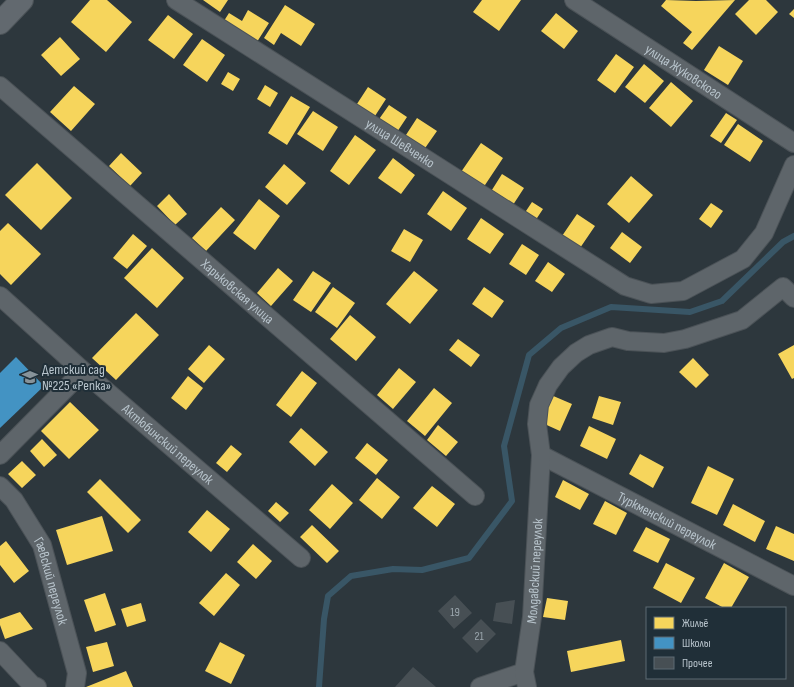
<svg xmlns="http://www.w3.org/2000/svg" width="794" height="687" font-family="'Sofia Sans Condensed',sans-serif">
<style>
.homes{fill:#f6d55c}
.schools{fill:#4393c3}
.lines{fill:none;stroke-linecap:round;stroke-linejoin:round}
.stream{stroke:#395666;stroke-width:6}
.building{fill:#474f54}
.street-casing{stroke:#4b5257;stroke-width:20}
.secondary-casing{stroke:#4b5257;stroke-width:24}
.street{stroke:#5e656a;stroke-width:18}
.secondary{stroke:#62696f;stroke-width:22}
.labels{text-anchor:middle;stroke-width:4;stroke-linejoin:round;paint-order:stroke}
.number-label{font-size:12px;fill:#9ca7ae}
.street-label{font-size:14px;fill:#b8c4cc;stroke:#202f38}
.poi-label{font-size:14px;fill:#b8c4cc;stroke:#202f38;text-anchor:start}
</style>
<rect width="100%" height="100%" fill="#2d373d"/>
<!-- homes -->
<path class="homes" d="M90 0H107L132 22 106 52 71 22Z
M203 0H228L220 12Z
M482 0H521L499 31 473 12Z
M666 0 696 1 735 0 692 50 683 43 692 32 661 6Z
M749 0H766L778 12 756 35 735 14Z
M285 5 315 24 301 46 281 33 274 45 264 38Z
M794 9V18L789 14Z
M248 10 269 23 255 45 222 24 229 13 242 21Z
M556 13 578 31 564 49 541 31Z
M168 15 193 34 174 59 148 40Z
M60 37 80 59 61 76 41 55Z
M202 39 225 55 207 82 183 65Z
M719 46 743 61 728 85 704 70Z
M616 54 634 67 615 93 597 80Z
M644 64 664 81 645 103 625 87Z
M228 72 240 79 233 91 221 84Z
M671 82 693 101 671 127 649 108Z
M265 85 278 93 270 107 257 99Z
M74 86 95 104 71 131 50 112Z
M368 87 386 99 373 119 355 107Z
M291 96 310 107 287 145 268 133Z
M389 105 407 117 395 135 377 122Z
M313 111 338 127 323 151 297 134Z
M726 113 737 120 721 143 710 136Z
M417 118 437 131 423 151 404 138Z
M738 124 763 141 750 162 724 145Z
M355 135 376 150 349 185 330 171Z
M481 143 503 158 483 188 461 172Z
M121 153 142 173 130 186 109 166Z
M393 158 415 175 401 194 378 178Z
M37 163 72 198 41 230 5 195Z
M284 164 306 183 287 205 265 187Z
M502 174 524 188 511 208 490 193Z
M631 176 653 195 629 223 607 204Z
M443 191 467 208 451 231 427 214Z
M169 194 187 214 175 225 157 206Z
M259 199 280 216 255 250 233 233Z
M532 202 543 209 535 221 524 214Z
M711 203 723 211 711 228 699 219Z
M221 207 235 220 206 251 192 238Z
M577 214 595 226 580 248 562 236Z
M481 218 504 234 490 254 467 239Z
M8 223 41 254 11 285 0 274V231Z
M404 229 423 240 410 262 391 251Z
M622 232 642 247 630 263 610 248Z
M133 234 147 246 127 269 113 258Z
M522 244 539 255 526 275 509 264Z
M152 248 184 278 157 308 124 278Z
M548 262 565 274 552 292 535 281Z
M278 268 293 281 271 306 257 293Z
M313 271 331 283 311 312 293 300Z
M414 271 438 290 410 324 386 304Z
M333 287 355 303 337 328 315 312Z
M484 287 504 301 492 318 472 304Z
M136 313 159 335 116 380 92 358Z
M350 315 376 337 356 361 330 339Z
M458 339 480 355 471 367 449 350Z
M209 345 225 359 204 383 188 369Z
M794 345V378L792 379 778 354Z
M693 358 709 375 696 388 679 372Z
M399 368 416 382 393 409 377 395Z
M302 371 317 383 291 417 276 405Z
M188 376 203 388 186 410 171 398Z
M434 388 452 403 425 436 407 421Z
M551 395 572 404 560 431 540 422Z
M599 396 621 402 613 425 592 418Z
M70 402 99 430 69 459 41 431Z
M438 425 458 442 446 456 427 440Z
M589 426 616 439 607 459 580 446Z
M301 428 328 452 315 466 289 442Z
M42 439 57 455 44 467 30 451Z
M367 443 388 460 376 475 355 458Z
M231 445 242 454 227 472 216 463Z
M640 454 664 467 653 488 629 474Z
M22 461 36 475 22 488 8 474Z
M708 466 734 479 717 515 691 503Z
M377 478 400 497 382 519 359 500Z
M100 479 141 520 128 533 87 492Z
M563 480 589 494 580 510 555 497Z
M332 484 353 503 330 529 309 510Z
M432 486 455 504 437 527 413 508Z
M605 501 627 513 616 535 593 524Z
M276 502 289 513 280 522 268 511Z
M733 504 765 521 755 542 723 525Z
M207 510 230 529 211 552 188 532Z
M102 516 113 551 67 565 56 530Z
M312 525 339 551 327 563 300 537Z
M776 526 794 534V561L766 549Z
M646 527 670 539 658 563 633 551Z
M6 541 29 571 14 583 0 565V546Z
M253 544 272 561 256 579 237 562Z
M666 563 695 578 681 603 653 588Z
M724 563 749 577 731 608H724L705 598Z
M226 573 240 585 214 616 199 603Z
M105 593 116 625 95 632 84 600Z
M547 598 568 601 565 620 543 617Z
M141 603 146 621 127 627 121 609Z
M20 612 33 629 5 639 0 625V619Z
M621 640 625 661 571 672 567 651Z
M107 642 114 666 93 672 86 647Z
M220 642 245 655 231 684 205 671Z
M126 671 133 687H86Z"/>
<!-- schools -->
<path class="schools" d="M16 357 44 386 0 428V373Z"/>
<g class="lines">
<!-- stream -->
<path class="stream" d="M319 687 324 619 328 596 351 576 393 569 422 570 469 558 512 501 504 446 529 355 561 328 611 307 690 312 722 301 783 242 794 236"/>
</g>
<!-- building -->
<path class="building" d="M455 595 472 613 454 629 438 611Z
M515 600 512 624 493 621 496 603Z
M481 619 496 634 477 653 462 638Z
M413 667 436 687H395Z"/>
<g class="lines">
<defs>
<g id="street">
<path id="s1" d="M176 0 625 286 651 294 683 291 743 259 764 233 794 165"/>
<path id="s2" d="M574 0 794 143"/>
<path id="s3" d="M0 86 475 496"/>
<path id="s4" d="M0 296 83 371 301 558"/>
<path d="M0 455 83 371"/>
<path id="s5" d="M541 455 794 586"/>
<path id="s6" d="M0 486 14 500 42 545 77 673 75 687"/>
<path d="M0 651 32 685 37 687"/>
<path d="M480 687 524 672"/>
<path id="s7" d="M527 687 524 672 532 617 541 455 537 424 539 405 548 385 561 367 576 353 589 345 612 337 628 341 664 343 685 339 742 320 783 287 794 298"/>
</g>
<path id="secondary" d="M0 23 22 0"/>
</defs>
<!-- street casing -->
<use href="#street" class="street-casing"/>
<!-- secondary casing -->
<use href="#secondary" class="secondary-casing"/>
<!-- street -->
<use href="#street" class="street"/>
<!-- secondary -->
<use href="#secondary" class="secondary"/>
</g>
<!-- icons -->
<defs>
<symbol id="school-bare" viewBox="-9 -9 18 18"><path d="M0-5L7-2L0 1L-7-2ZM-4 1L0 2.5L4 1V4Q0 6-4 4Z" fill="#87939a" stroke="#202f38" stroke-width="2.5" paint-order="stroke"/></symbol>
</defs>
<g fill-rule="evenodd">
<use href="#school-bare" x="19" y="366" width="22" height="22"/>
</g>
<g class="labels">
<!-- number labels -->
<g class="number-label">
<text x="455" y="616">19</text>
<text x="479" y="640">21</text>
</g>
<!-- street labels -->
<g class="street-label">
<text dy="5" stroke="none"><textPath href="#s2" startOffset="131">улица Жуковского</textPath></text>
<text dy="5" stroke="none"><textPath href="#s1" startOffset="266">улица Шевченко</textPath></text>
<text dy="5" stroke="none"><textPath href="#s3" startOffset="314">Харьковская улица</textPath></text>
<text dy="5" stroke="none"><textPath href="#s4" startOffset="224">Актюбинский переулок</textPath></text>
<text dy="5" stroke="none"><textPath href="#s5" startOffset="142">Туркменский переулок</textPath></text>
<text dy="5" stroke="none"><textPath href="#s7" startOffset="117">Молдавский переулок</textPath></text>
<text dy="5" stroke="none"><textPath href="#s6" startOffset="110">Гаевский переулок</textPath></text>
</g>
<!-- poi labels -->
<g class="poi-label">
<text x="42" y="374">Детский сад<tspan x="42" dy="16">№225 «Репка»</tspan></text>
</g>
</g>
<!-- legend -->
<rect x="646" y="607" width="140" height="72" fill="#202f38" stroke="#5d6b73"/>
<rect x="654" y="617" width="20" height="12" fill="#f6d55c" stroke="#5d6b73"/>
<text x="682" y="627" font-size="12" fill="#b8c4cc">Жильё</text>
<rect x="654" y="637" width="20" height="12" fill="#4393c3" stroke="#5d6b73"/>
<text x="682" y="647" font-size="12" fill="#b8c4cc">Школы</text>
<rect x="654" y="657" width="20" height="12" fill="#474f54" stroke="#5d6b73"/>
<text x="682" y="667" font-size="12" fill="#b8c4cc">Прочее</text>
</svg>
